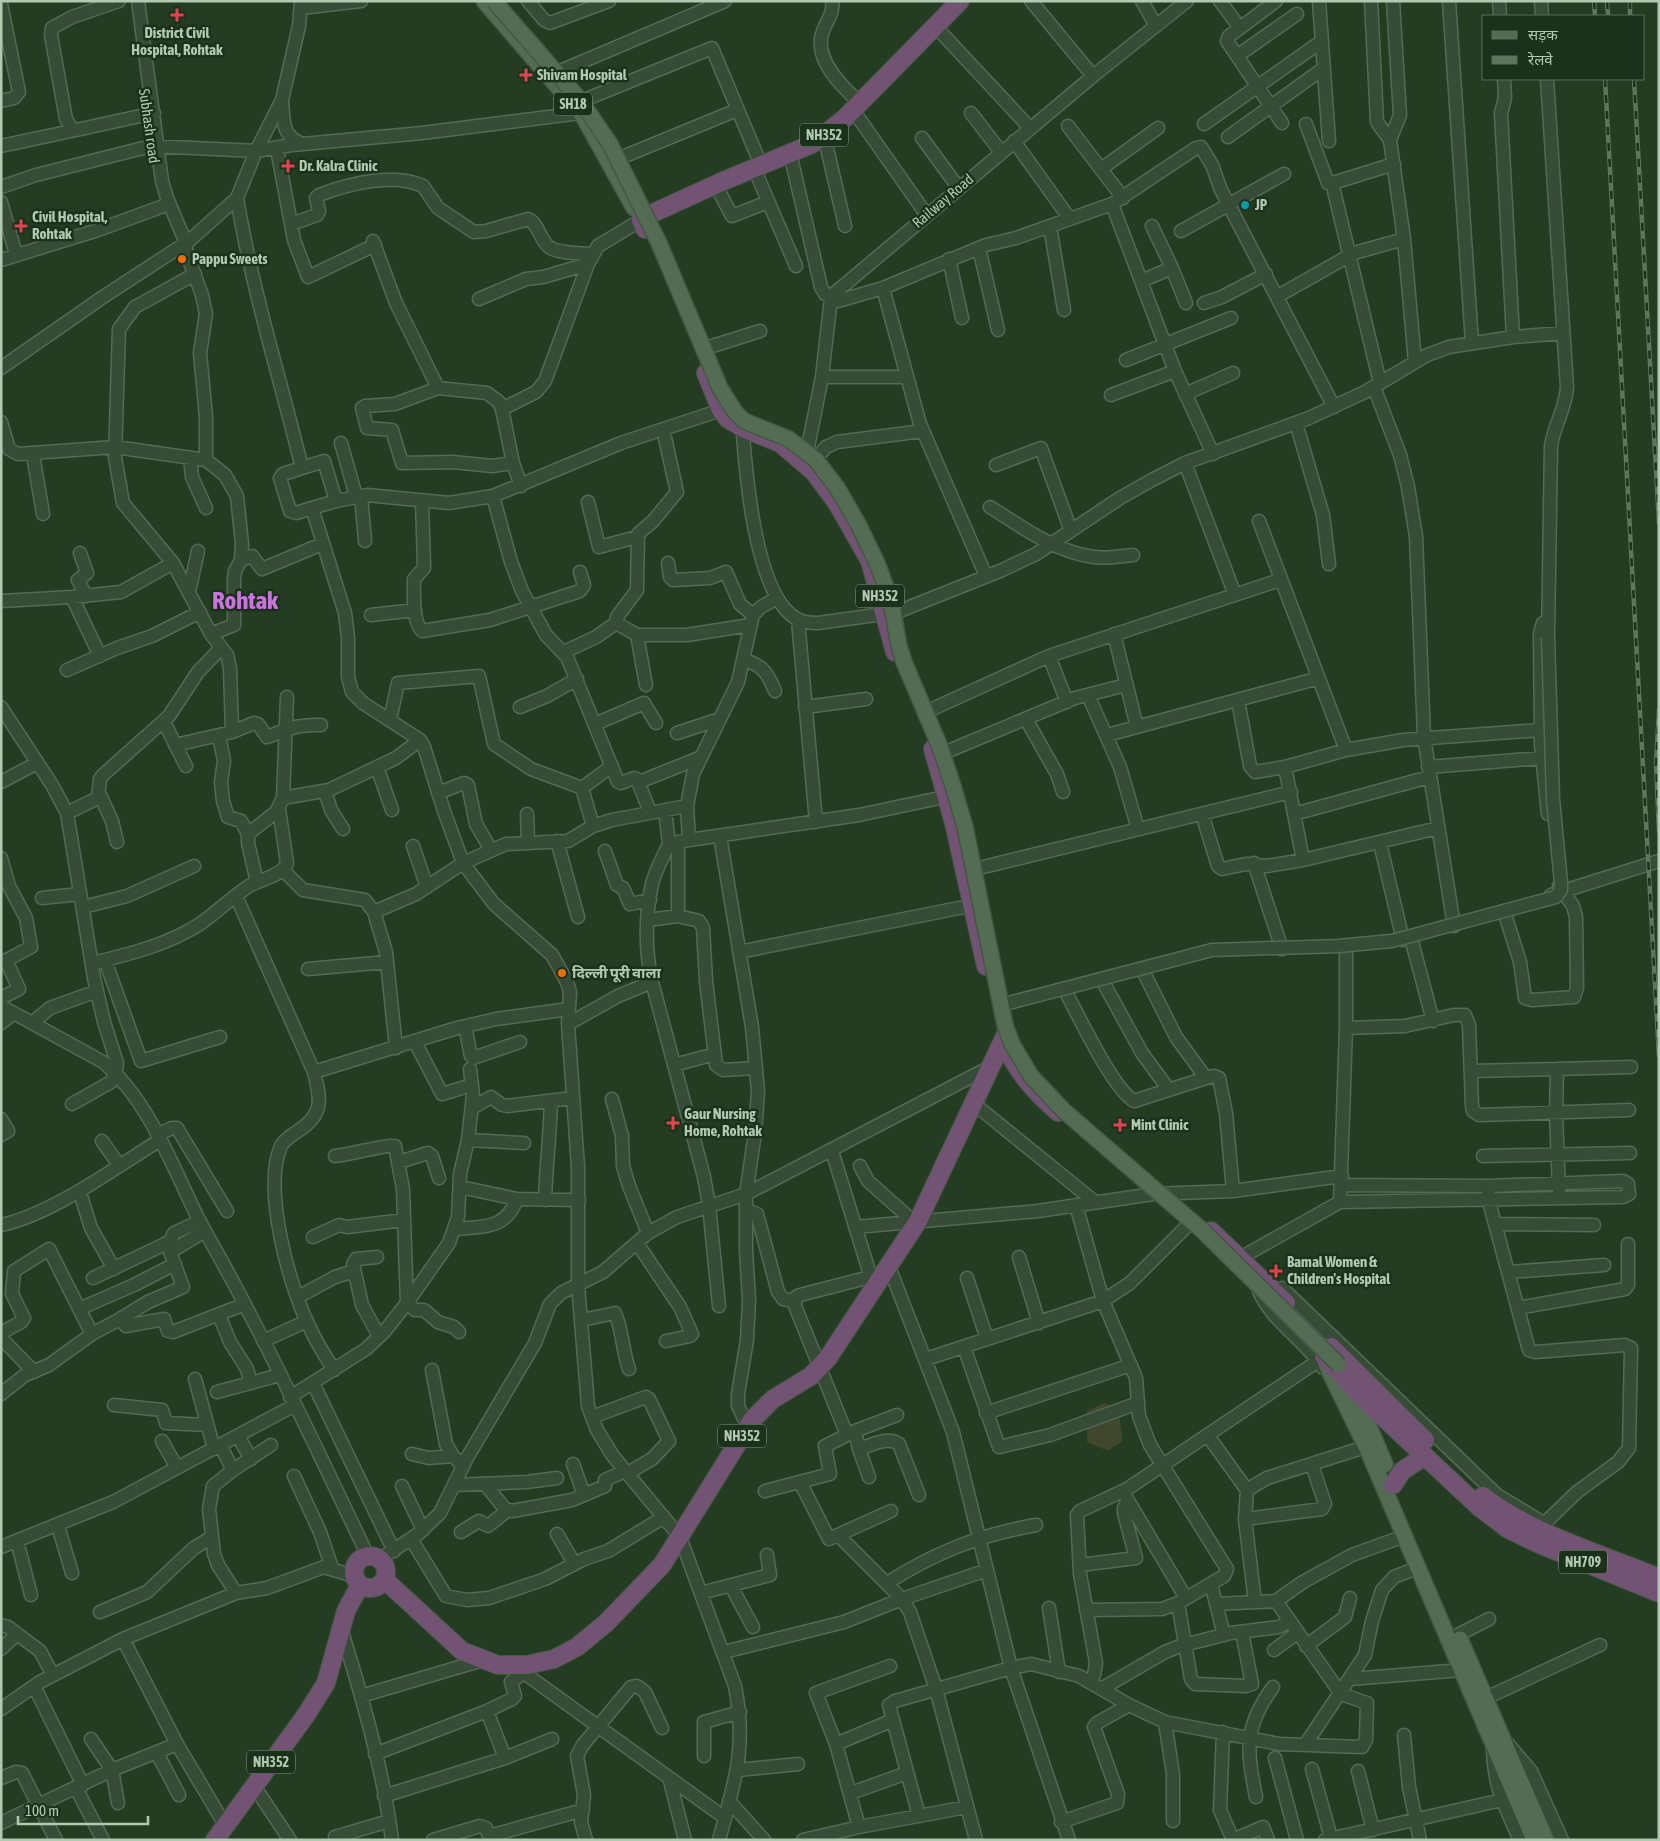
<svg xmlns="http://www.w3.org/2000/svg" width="1660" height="1841" font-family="'Asap Condensed','Noto Sans Devanagari',sans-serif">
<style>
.green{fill:#40472d}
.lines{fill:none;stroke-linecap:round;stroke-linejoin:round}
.minor-casing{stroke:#546a54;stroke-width:15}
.major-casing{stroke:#435842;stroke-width:18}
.highway-casing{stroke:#415741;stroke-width:20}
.minor{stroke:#374c36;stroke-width:12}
.major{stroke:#556c54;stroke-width:15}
.highway{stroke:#725373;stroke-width:18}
.rail-casing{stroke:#5c775c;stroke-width:4.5}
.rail{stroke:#1c311b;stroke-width:2.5;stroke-dasharray:8;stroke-linecap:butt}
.minor-bridge-casing{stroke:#546a54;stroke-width:15;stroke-linecap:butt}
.major-bridge-casing{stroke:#435842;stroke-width:18;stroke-linecap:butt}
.minor-bridge{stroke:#374c36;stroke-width:12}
.major-bridge{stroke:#556c54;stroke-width:15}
.health-dot{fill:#e0444e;stroke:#1c311b;stroke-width:2}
.culture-dot{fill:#0f9aa8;stroke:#1c311b;stroke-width:2}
.food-dot{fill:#e8710a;stroke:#1c311b;stroke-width:2}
.labels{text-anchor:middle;stroke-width:5;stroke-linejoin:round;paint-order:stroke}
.shield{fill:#1c311b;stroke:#849b84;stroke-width:1}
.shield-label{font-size:14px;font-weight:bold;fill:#b1c8b1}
.poi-label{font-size:15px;font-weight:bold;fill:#b1c8b1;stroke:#1c311b;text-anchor:start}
.street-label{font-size:15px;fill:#b1c8b1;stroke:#1c311b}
.town-label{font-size:25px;font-weight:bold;fill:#ca75dd;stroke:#1c311b}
</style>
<rect width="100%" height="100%" fill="#233c22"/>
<!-- green -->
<path class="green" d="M1104 1403 1118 1408 1123 1441 1108 1451 1087 1442V1411Z"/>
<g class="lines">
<defs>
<path id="minor" d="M119 1 72 17 52 28 51 35 66 119 72 129 76 130 154 113
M138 1 162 181 167 198 186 243V252L202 295 206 314 200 353 206 417V460L225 475 237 496 242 544 241 560 235 571 234 579V625L211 634
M528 1 544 20 550 23 609 1
M832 1C834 13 827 20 823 31 812 58 842 87 860 103
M1031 1 1093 76
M1142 1 1156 26
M1220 1 1240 28 1229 36 1227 41 1282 123
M1319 1 1329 141
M1371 1 1377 122 1390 140 1404 239 1415 362
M1449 1 1472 343
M1499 1 1500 16
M1541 1 1542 16
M1 4 19 92 14 98 1 101
M301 8 361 1
M935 26 1030 128
M1240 28 1276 1
M1237 56 1297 14
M558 72 725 1
M1504 79 1505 98 1501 113 1513 337
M1547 79 1567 387C1566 408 1554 425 1551 446L1548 637
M282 100C284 121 281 135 302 144
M584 100 712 48 761 165
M853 110 926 214
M971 113 1001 152
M1204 124 1322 41
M1306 124 1328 183 1336 182 1394 164
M1068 126 1123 198
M824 135 845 226
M1228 137 1324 68
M922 138 958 187
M1390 140 1400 115 1393 1
M1014 141 1070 219
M1 146 76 130
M277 149 294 240 308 277 375 245
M790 153 821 287 825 294 838 301 883 288 986 245 1016 238 1112 204 1196 148 1201 147 1212 165 1221 190 1334 407
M620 158 737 110
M754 168 796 266
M1101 169 1158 128
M715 184 732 216 768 202
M1 187 36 175 151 146 256 151 292 145 422 133 588 112
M1334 191 1380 383
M237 198C252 289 280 378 302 468
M1 202 16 254
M1112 204 1175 371 1213 454
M291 224 317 215 319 211 316 198 319 195C348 184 394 172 423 186L438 208 474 232 486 231 528 219C538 223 540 240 549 247 559 254 580 253 592 254
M1050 226 1064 310
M1152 226 1172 268 1186 303
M1181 231 1284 174
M373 241 396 303 438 388
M979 248 998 330
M949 259 962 318
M1 260 98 230 169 204
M195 274 135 307 119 329 115 457 123 503 173 563 211 634 227 655 230 668 232 732
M1141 281 1172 268
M883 288 920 424 986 576
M1278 296 1354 253 1404 239
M479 299 526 279 543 277 588 264
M1204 303 1222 297 1266 274
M706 348 760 331
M1126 360 1231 318
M1 368 103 297 189 241 237 198 256 151 282 100 299 26 301 1
M822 377H907
M1374 387 1400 455 1408 487 1416 536 1424 737 1454 926
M1185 394 1233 373
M1111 395 1175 371
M502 409 536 392 545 381 588 264 598 246 641 220
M742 421C745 466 754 599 799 620 805 623 812 623 818 623L897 612 1000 571 1036 554 1120 498 1152 480 1185 463 1309 418 1365 392 1427 355 1449 347 1513 337 1563 333
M1 422 9 449 18 454 115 447 206 460
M1296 423 1323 515 1329 564
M341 443 356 496
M33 455 43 514
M190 458 192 477 206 508
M816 459 826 447 837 442 923 431
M803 461 807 452 822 377 831 298 836 292 1093 76 1187 1
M513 463 492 466 453 462 402 463 392 430 367 428 362 408 365 406 395 404 438 388 487 393 499 402 502 409 513 463 521 486
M1185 463 1235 595
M996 465 1041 448 1071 531
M361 496 365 541
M493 496 511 562 522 591 546 635 567 657 618 782 621 783 634 778 637 779 650 812
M336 501 367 495 449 503 493 496 621 443 721 410
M422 501 424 568 414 579C414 593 412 620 422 631L490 620 580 591 584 585 580 572
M588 502 599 547 637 537
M990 507C1022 527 1055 552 1094 557 1107 559 1120 556 1133 555
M312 508 296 513 290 511 280 478 283 474 324 461 336 501 312 508 345 613 348 638V677L352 692 363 703 420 740 424 747 444 811 463 863 494 904 552 955 567 982 570 992 568 1024 578 1167V1285L588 1406 597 1430 613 1456 680 1537 735 1686C747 1748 735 1781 719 1840
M1259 521 1346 750
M80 553 87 573 78 580 86 596
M241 560 252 556 262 569 322 544
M668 563 670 577 673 580 710 578 726 572 740 604 753 615
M189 592 198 551
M72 597 100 656
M1 601 72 597 121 592 173 563
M371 615 415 610
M798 620 816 822
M616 623 637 635H687L750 625
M1543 623 1540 633 1541 745 1548 814
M1114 634 1137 727
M637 635 646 685
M564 652 596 637 616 623 617 617 637 590 638 534 653 521 677 492 663 429
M1049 656 1067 702
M744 660C763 665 768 674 775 691
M67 670 117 648 152 636 200 612
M1088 695 1120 767 1138 829
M1238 700 1250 766 1255 772 1285 767 1346 750 1403 740 1541 730
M1 707 52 785 67 813 94 978 104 1022 117 1063 116 1073 111 1082 72 1104
M520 707 547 696 577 679
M805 707 866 699
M928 711 1049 656 1280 580
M1026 719 1057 774 1063 792
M390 720 398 683 479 676 494 744 531 769 582 788 593 826
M164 722 186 766
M595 724 644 703 656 723
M677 733 720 719
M1107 735 1319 678
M219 736 224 761 221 782 223 801 228 817 241 821 248 834
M175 745 232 732 254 723 258 724 267 737C289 729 297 724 321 725
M946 752 1075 698 1126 685
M377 767 392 810
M1285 767 1303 860
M1428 767 1542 758
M1 782 37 763
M639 782 699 758
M582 788 612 766
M325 791 331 810 343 829
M438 793 464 783 468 785 476 824 491 850
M100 795 112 821 117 842
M283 798 287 697
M665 810 669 844
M67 813 98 798 100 779 103 775 169 716 198 672 221 648
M527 814 528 842
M1202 814 1218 866 1222 869 1246 864 1267 866 1303 860 1438 828
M1294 814 1429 777
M720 836 752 1027 758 1091 755 1133 746 1194V1250L749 1300 747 1340 738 1394V1406L748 1427
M689 840 859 815 954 795
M557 841 578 917
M1380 843 1403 940
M413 846 427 887
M605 851 617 885 623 888 630 904 650 900
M1 858 9 886 26 918 31 947 1 963
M1254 863 1282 949
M975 869 1291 792
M283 870 303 890 365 900 374 912 386 952 396 1048
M257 882 248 843V834L276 812 283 798 329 790 396 758 420 740
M1551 895 1659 861
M236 896 314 1072C321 1100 324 1114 298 1131 291 1136 285 1139 281 1146 262 1189 290 1290 311 1330 317 1344 326 1357 334 1370
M42 898 80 894
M83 907 127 896 194 866
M1504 911 1520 962 1525 998 1532 1000 1574 997 1577 988 1576 917 1573 906 1559 886
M374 912 416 894 463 863 506 844 568 841 593 826 612 820 687 806
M678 916V842
M648 920 678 916 699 921 703 928 706 981 716 1065 723 1070 756 1068
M1411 938 1433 1021
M739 952 979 904
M105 960 141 1061 220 1037
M92 963C130 954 167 945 200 924 217 912 232 897 249 886 259 880 284 875 287 863L279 809
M308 969 387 962
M1142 969 1176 1037 1206 1078
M1102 980 1142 1053 1169 1090
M1064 989C1078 1014 1112 1088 1134 1101L1206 1078 1214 1076 1219 1078 1226 1113 1233 1191
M1 998 19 989 6 960
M1 1006 103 1062C149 1100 173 1168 199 1220 214 1248 230 1275 244 1303 288 1386 327 1471 368 1556
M1 1023 14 1013
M32 1023 50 1008 97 991
M568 1024 618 996 652 982
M465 1026 471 1056 473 1058 520 1042
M1346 1028 1405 1026 1454 1015H1465L1469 1025 1472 1106 1473 1111 1479 1115 1629 1110
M415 1042 442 1094 472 1085
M674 1065 715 1054
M1557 1069 1631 1067
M1471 1071 1557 1069 1556 1114 1559 1191
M314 1072 457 1028 496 1019 569 1009
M612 1099 622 1136 623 1166 629 1186 648 1233
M973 1103 1095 1202
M472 1108 491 1097 502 1105 507 1106 572 1098
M1 1119 8 1131 1 1135
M157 1135 172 1128H177L227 1211
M468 1140 524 1143
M102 1141 119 1165
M832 1151 873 1284
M335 1156C346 1155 390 1144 395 1146L403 1189 407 1303 415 1310H424L438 1322 454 1327 459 1332
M1483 1156 1630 1153
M399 1162 428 1153 432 1156 439 1178
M860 1166 868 1181 914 1222
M460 1187 517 1199
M82 1199 91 1228 114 1269
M545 1200C546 1167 550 1135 551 1101
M1340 1202 1623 1197 1629 1194 1628 1184 1623 1181 1489 1186 1342 1185
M1076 1205 1103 1301 1136 1378 1139 1416 1150 1445 1227 1569 1224 1576 1178 1603 1162 1609 1086 1610
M746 1210 757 1214 778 1292 783 1299 794 1301
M1495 1224 1594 1225
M1 1225C51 1215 116 1167 160 1140
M855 1227 1038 1211 1153 1194 1233 1191 1342 1176
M456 1229C484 1226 505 1230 517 1199L579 1200
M313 1237 339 1225 347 1227 404 1220
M637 1243 680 1307 692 1334 690 1336 666 1341
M377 1257 356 1259 353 1264 362 1305 379 1336
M1019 1257 1039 1323
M1233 1262 1340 1202 1346 1028V948
M888 1264 953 1432 1011 1668 1069 1840
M1509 1272 1604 1265
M870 1277 800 1295 796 1297 795 1306 847 1435 855 1431 859 1449C872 1445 887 1436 899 1444L919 1495
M93 1278 163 1245 170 1241 174 1233 200 1221
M967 1278 987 1339
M1282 1288 1497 1495 1540 1521 1546 1522 1577 1492 1618 1462 1629 1448 1631 1348 1625 1345 1535 1352 1529 1350 1488 1198 1489 1186
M1259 1291C1272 1322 1305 1340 1323 1368
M298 1297 335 1277 354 1271
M719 1306 709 1205 704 1177 652 982C645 951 645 915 652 884 655 871 663 857 669 844L689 840 687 806 693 774 738 682 753 615 761 607 777 598
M1518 1308 1625 1289 1628 1285V1244
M79 1309 134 1285 175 1264
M219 1315 230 1342 247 1369 251 1383
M120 1319 148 1302 183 1287 170 1252 205 1231
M582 1320 615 1313C623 1331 622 1350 629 1369
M1 1333 21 1322 24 1318 12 1294 14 1271 49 1249 92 1334
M1 1338 34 1372
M263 1341 307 1321
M964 1347 999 1447 1050 1435 1138 1403
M926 1359 1103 1301 1130 1283 1188 1225
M432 1370 446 1444 453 1456 463 1466
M195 1379 214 1449
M313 1383 394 1551
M217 1392 280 1375
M1 1394 25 1375 49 1365 92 1334 120 1319 126 1326 164 1319 168 1331 173 1332 245 1304
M290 1397 366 1349 384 1332 407 1303 449 1243 458 1217 460 1174 468 1140 473 1095 470 1069
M114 1405 162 1410 166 1423 207 1425
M986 1413 1131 1365
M592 1417 646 1397 649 1399 669 1441 652 1459 628 1473
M855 1431 897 1415
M238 1436 251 1459
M1208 1436 1247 1490 1245 1519 1255 1602
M162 1441 177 1468
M220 1445 233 1470 213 1486 209 1509 214 1554 218 1565 236 1593
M859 1449 869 1477
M412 1454 429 1458 453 1456
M573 1464 584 1495
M233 1470 271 1445
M294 1476 320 1532 332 1568
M800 1482 829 1539 891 1511
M485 1484 505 1509 512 1511 572 1500 605 1486V1480L625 1471
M454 1485 527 1482 557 1478
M402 1486 423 1530
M1247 1490 1267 1478 1362 1448
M765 1491 830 1474 825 1446 847 1435
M1123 1492 1186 1598
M1245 1519 1322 1509 1325 1504 1312 1465
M58 1526 72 1573
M461 1532 479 1521 488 1526 508 1510
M557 1534 574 1563
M839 1536 902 1599 910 1612 936 1689 976 1840
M411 1539 446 1596 467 1600 489 1598 545 1579 584 1559 608 1551 664 1517
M17 1541 31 1595
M1 1547 113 1502 295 1405
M380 1559 418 1534 440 1513 467 1458 535 1343 550 1304 561 1293 603 1272 648 1233 677 1217 746 1194 990 1067
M1080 1565 1136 1558 1124 1513V1508L1128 1501
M887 1583C936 1552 979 1535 1036 1525
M1211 1584 1224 1635
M731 1586 753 1627
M701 1593 770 1575 767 1555
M1178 1603 1191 1679 1195 1684 1246 1686 1252 1684 1242 1632
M1216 1604 1276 1601 1303 1582 1352 1555 1399 1538
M1049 1608 1059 1672
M100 1612 147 1592 194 1548 212 1537
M1 1625 8 1627 40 1651 53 1675
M341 1628C362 1697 383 1768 392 1840
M1458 1635 1489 1619
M123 1639 177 1744 225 1825
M1306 1646 1345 1617 1350 1598
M1 1649 17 1634
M1274 1650 1297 1633
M724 1652 844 1622 902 1599 987 1570
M513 1665 725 1818
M1350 1679 1462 1670
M1090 1682 1094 1675 1096 1663 1080 1574 1077 1515 1080 1511 1127 1489 1318 1361
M34 1686 83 1785
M1101 1689 1165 1652 1180 1646 1231 1633 1279 1627 1290 1621
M361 1696 483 1660
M1486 1698 1600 1645
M1 1709 40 1682 123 1639 236 1593 267 1588 324 1567 354 1576
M487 1711 505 1758
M1165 1722 1173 1774V1821
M1223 1732 1220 1810 1233 1840
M1404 1735 1409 1787 1420 1840
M91 1739 112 1770 118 1803
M836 1744 893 1720
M1508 1744 1531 1771 1562 1840
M1305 1745 1365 1655 1372 1621 1382 1590 1394 1577 1414 1569
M1493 1745C1492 1782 1505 1807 1520 1840
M157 1753 179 1795
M375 1754 487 1711 512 1699 515 1696 511 1682 523 1673
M704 1756V1722L740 1712
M1275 1758 1297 1840
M1312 1769 1331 1838
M738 1770 798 1764
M1358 1771 1373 1830
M1 1778 16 1772 22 1773 56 1840
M670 1781 685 1840
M254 1786 290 1840
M76 1788 103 1840
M851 1793 907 1773
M384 1796 505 1758 552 1739
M1256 1797C1247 1751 1243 1728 1273 1687
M729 1801 764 1840
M919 1816 889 1705 895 1701 1011 1668 1031 1664 1079 1676 1129 1705 1165 1722 1279 1744 1362 1747 1366 1740 1367 1703 1341 1694 1276 1601
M1061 1822 1117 1803 1118 1794 1094 1727 1097 1723 1129 1705
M1 1823 112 1770 177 1744
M859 1827 836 1744 816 1693 890 1666
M335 1837 389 1821
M433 1840 480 1826 486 1828 489 1836 583 1810
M586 1840 581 1822 584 1795 577 1756 582 1746 631 1687 637 1686 645 1692 662 1728
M803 1840 859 1827 967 1807
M1233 1840 1263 1827 1268 1840
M1325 1840 1502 1800"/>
<path id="major" d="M484 1 583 116 634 208
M1326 1364 1369 1453 1534 1840
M1358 1401 1385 1464
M1460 1639 1546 1840"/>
<path id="highway" d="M645 229 641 220 651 214 721 182 812 144 845 118 960 1
M706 373 721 410 728 419 745 429 780 443 814 472 837 503 870 561 895 652
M933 749 954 823 986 966
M1004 1042C1016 1071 1035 1092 1058 1112
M1211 1231 1286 1303
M1331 1347 1425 1440
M1324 1356 1365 1400 1478 1506 1508 1529 1539 1544 1659 1593
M1393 1485 1402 1471 1425 1456
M1483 1496C1532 1534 1601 1554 1659 1578
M354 1572a16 16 0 1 1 32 0a16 16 0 1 1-32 0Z
M385 1580 462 1651 498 1665H527L554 1659 577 1647 606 1623 662 1565 752 1420 773 1399 811 1376 828 1358 918 1221 1006 1034
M215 1840 306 1715 326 1683 346 1611 360 1585"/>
</defs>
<!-- minor casing -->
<use href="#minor" class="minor-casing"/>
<!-- major casing -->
<use href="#major" class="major-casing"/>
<!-- highway casing -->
<use href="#highway" class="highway-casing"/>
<!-- minor -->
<use href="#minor" class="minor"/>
<!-- major -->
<use href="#major" class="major"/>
<!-- highway -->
<use href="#highway" class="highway"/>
<defs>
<path id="rail" d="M1594 1 1595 16
M1607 1 1608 16
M1630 1V16
M1605 79 1659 1056
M1634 79 1659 523
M1659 710 1656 764 1659 831"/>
</defs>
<!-- rail casing -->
<use href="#rail" class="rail-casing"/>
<!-- rail -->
<use href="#rail" class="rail"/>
<defs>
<path id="minor-bridge" d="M1001 1005 1212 950 1338 946 1392 941 1556 897 1561 890V883L1553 799 1548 637"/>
<path id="major-bridge" d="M494 1 580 100 610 144 659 243 720 388 735 412 744 421 789 439 816 460 838 489 858 524 877 563 891 601 899 646 904 662 940 747 953 786 965 827 1005 1025 1012 1044 1031 1076 1063 1110 1203 1231 1339 1365"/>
</defs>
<!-- minor-bridge casing -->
<use href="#minor-bridge" class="minor-bridge-casing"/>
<!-- major-bridge casing -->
<use href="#major-bridge" class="major-bridge-casing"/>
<!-- minor-bridge -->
<use href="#minor-bridge" class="minor-bridge"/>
<!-- major-bridge -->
<use href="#major-bridge" class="major-bridge"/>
</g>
<!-- markers -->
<g class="health-dot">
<path d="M174.5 7.5h5v5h5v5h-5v5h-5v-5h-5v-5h5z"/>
<path d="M523.5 67.5h5v5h5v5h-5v5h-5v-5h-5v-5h5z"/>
<path d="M285.5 158.5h5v5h5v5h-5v5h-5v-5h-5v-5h5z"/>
<path d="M18.5 218.5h5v5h5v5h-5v5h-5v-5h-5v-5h5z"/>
<path d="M670.5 1115.5h5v5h5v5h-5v5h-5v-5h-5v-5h5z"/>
<path d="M1117.5 1117.5h5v5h5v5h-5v5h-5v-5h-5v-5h5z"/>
<path d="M1273.5 1263.5h5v5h5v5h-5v5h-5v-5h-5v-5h5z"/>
</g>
<circle class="culture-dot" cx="1245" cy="205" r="5"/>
<g class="food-dot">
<circle cx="182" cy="259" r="5"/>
<circle cx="562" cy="973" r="5"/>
</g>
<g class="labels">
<!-- shield labels -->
<g class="shield">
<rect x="554" y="92.5" width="38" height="23" rx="4"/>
<rect x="800" y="123.5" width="48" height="23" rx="4"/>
<rect x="856" y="584.5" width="48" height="23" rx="4"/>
<rect x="718" y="1424.5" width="48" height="23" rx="4"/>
<rect x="1559" y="1550.5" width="48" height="23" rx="4"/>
<rect x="247" y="1750.5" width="48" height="23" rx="4"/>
</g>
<g class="shield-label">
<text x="573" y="109">SH18</text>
<text x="824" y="140">NH352</text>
<text x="880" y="601">NH352</text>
<text x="742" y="1441">NH352</text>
<text x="1583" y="1567">NH709</text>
<text x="271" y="1767">NH352</text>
</g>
<!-- poi labels -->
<g class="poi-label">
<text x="177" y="38" text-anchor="middle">District Civil<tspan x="177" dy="17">Hospital, Rohtak</tspan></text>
<text x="537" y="80">Shivam Hospital</text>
<text x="299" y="171">Dr. Kalra Clinic</text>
<text x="1255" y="210">JP</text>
<text x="32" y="222">Civil Hospital,<tspan x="32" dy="17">Rohtak</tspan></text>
<text x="192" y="264">Pappu Sweets</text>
<text x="572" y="978">दिल्ली पूरी वाला</text>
<text x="684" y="1119">Gaur Nursing<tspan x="684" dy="17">Home, Rohtak</tspan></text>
<text x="1131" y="1130">Mint Clinic</text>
<text x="1287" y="1267">Bamal Women &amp;<tspan x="1287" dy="17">Children's Hospital</tspan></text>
</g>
<!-- street labels -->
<g class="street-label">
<text transform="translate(149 126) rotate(82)" y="5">Subhash road</text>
<text transform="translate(943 201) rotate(-40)" y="5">Railway Road</text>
</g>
<!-- town labels -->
<g class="town-label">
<text x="245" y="609">Rohtak</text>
</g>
</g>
<!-- border -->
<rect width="1660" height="1841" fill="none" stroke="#b1c8b1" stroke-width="5"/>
<!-- legend -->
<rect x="1482" y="15" width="162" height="65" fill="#1c311b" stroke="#586d57"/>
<rect x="1492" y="31" width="25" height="8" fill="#556c54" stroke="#586d57"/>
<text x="1528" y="40" font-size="15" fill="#b1c8b1">सड़क</text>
<rect x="1492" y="56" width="25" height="8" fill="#5c775c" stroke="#586d57"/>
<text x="1528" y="65" font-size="15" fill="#b1c8b1">रेलवे</text>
<!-- scale -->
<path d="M18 1816v8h130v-8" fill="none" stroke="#b1c8b1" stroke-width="2.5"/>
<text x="25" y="1816" font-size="15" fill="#b1c8b1" stroke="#1c311b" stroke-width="4" paint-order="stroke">100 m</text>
</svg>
